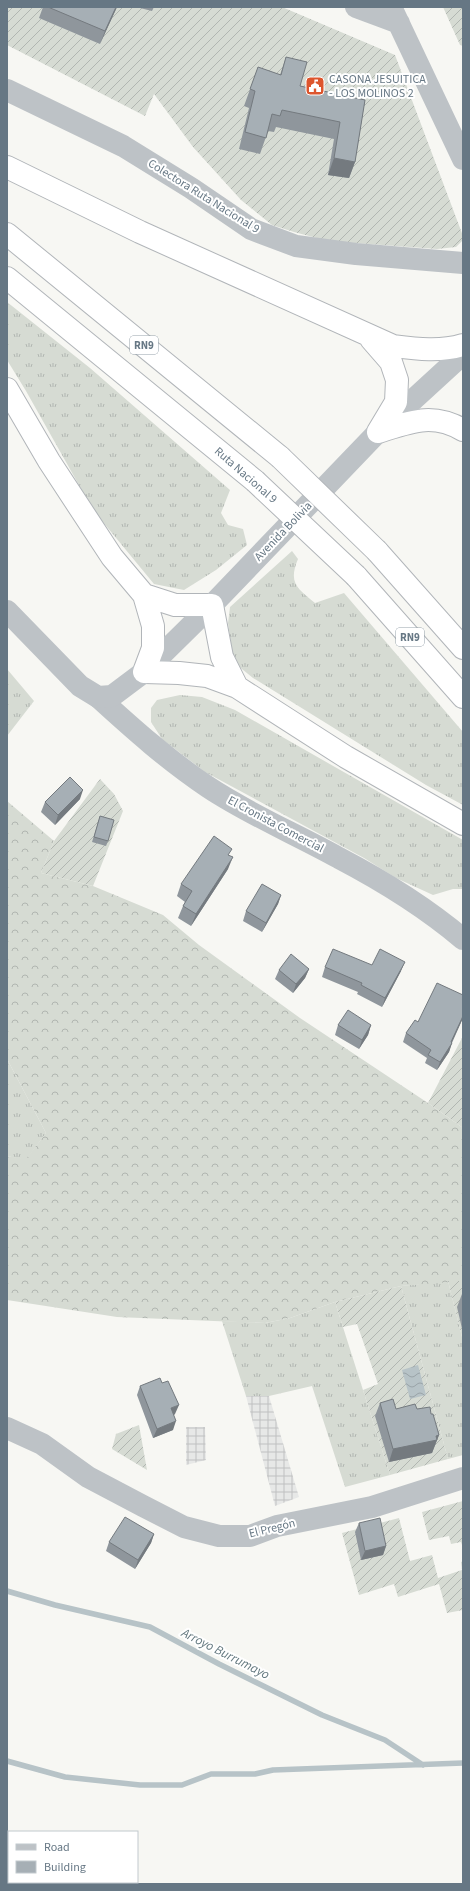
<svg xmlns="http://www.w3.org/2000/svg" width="470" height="1891" font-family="'Source Sans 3',sans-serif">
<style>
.industrial{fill:url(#industrial-grid)}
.grass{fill:url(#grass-tufts)}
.forest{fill:url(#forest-crowns)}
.garden{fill:url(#garden-furrows)}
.water{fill:url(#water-waves)}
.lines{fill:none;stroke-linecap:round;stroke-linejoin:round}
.stream{stroke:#b7c3c7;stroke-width:5.5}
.motorway-casing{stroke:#b1b5b9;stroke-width:24}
.minor{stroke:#bdc2c6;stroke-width:22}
.tertiary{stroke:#bdc2c6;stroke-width:22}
.motorway{stroke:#fff;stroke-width:22}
.motorway-bridge-casing{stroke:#b1b5b9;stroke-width:24;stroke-linecap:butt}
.motorway-bridge{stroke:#fff;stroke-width:22}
.wall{fill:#8f969c}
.shaded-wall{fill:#747a7f}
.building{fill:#a6afb5;stroke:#747a7f}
.labels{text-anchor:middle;stroke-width:4;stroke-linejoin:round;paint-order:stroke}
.shield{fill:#fff;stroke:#94a0a9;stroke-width:1}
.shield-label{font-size:11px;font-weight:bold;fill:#667784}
.poi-label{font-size:12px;fill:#667784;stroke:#fff;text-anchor:start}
.street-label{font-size:12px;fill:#667784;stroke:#fff}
.water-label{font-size:13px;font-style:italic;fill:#63787f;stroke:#fff}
</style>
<defs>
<pattern id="industrial-grid" width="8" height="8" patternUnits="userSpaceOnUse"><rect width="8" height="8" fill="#e7e8e7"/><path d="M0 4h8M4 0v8" fill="none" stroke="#bfc1c1"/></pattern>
<pattern id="grass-tufts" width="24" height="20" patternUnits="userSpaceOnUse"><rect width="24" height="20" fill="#d6dbd3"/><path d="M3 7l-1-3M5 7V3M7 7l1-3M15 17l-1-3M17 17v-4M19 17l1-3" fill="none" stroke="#b1b6b1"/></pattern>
<pattern id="forest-crowns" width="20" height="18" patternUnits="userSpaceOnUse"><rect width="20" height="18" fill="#d6dbd3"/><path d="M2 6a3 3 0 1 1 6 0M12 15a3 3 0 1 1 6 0" fill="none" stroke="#b1b6b1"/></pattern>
<pattern id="garden-furrows" width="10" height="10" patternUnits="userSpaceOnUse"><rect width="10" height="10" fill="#d6dbd3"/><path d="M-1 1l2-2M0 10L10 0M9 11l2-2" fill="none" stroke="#b1b6b1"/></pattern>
<pattern id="water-waves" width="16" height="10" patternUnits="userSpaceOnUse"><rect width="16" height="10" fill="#b7c3c7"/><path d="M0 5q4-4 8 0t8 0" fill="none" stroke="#99a3a7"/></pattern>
</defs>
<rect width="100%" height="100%" fill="#f7f7f3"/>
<!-- industrial -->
<path class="industrial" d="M246 1396H269L299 1497 275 1506Z
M186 1427H205L206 1460 186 1465Z"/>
<!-- grass -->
<path class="grass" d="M7 302 90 368 230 490 221 513 228 525 243 529 247 545 216 570 184 590 154 584 93 510 26 391 7 360Z
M292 551 298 559C288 583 297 588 315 603L344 593 463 732V805L426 785 253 678 237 665 232 651 228 623 230 607Z
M7 669 34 701 7 736Z
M180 695 202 697 235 710 463 840V889H453L433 895 396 878 364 858 205 772 162 739 151 722V708L157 700Z
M7 1059 46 1133 26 1160 7 1156Z
M448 1281 463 1341V1455L448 1459 401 1286Z
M335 1302 390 1475 345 1487 312 1386 269 1396H246L222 1321 265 1323 290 1318Z"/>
<!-- forest -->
<path class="forest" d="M7 801 54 841 41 873 93 886 163 915 199 945 300 1018 428 1103 463 1128V1281L401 1286 335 1302 290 1318 265 1323 117 1317 7 1300V1156L26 1159 46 1133 7 1059Z"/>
<!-- garden -->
<path class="garden" d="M7 7H282L395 55 463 236V240L456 247 437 249 328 241 294 232 272 225 241 200 193 147 154 94 145 116 7 45Z
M443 7H463V46L460 45Z
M100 779 114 794 123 811 93 886 41 873 54 841Z
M463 1036V1128L428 1103Z
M448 1281H463V1341Z
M401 1286 448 1459 390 1475 363 1390 378 1384 357 1324 343 1327 335 1302Z
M139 1425 147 1470 112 1449 116 1434Z
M463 1501V1548L461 1542 451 1544 449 1536 429 1540 422 1512Z
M399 1518 410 1561 432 1555 438 1578 462 1570 461 1562 463 1561V1610L447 1613 439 1584 398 1597 394 1584 359 1595 342 1533Z"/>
<!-- water -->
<path class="water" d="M418 1365 426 1395 410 1399 402 1370Z"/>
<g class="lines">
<!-- stream -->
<path class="stream" d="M7 1591 55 1605 150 1627 219 1664 322 1715 385 1740 423 1765
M7 1761 65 1777 140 1785H182L211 1774H255L273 1770 463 1763"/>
<defs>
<path id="motorway" d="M7 167 140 232 393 346C417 349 440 352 463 345
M7 234 280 457
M7 278 255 481
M371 339 391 362 397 380 396 402 378 432
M7 389 49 461 112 557 144 595 175 605H212L222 657 237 687 346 757 463 824
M378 432C410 422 432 412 463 430
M377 551 463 648
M356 576 463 697
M144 595 153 626V648L144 672 179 673 207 676 237 687"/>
</defs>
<!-- motorway casing -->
<use href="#motorway" class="motorway-casing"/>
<!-- minor -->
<path class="minor" d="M356 7 399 23
M391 7 463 159
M98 697C133 729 169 761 208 787 250 815 296 834 339 858 383 881 425 907 463 939
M7 1428 42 1444 88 1477 143 1506 184 1527 219 1536H250L277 1526 372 1507 463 1478"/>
<!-- tertiary -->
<path class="tertiary" d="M7 90 123 146 191 188 251 229 296 246 356 254 463 263
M7 611 80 686 98 697 112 696 144 672 212 605 378 432 463 354"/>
<!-- motorway -->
<use href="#motorway" class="motorway"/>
<defs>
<path id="motorway-bridge" d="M280 457 377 551
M255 481 356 576"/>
</defs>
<!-- motorway-bridge casing -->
<use href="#motorway-bridge" class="motorway-bridge-casing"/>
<!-- motorway-bridge -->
<use href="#motorway-bridge" class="motorway-bridge"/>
</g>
<!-- wall -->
<path class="wall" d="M43 7H117L100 44 39 18Z
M136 7H154L152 11Z
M286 57 300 86 365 100 355 162 349 178 328 175 334 139 276 127 274 132 268 131 260 154 239 149 249 108 244 106 258 67 280 75Z
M80 799 55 825 41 812 45 802Z
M100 816 108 841 106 846 92 842Z
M230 855 228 869 191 926 178 918 183 906 185 902 177 896 181 884Z
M281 895 278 904 262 932 243 921 246 911Z
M372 965 401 971 382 1007 357 994 358 992 322 977 325 967Z
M309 969 305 978 293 993 275 979 279 970Z
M463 995V1018L452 1043 449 1052 437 1070 425 1063 427 1058 403 1042 406 1033 418 1022Z
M338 1025H371L368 1035 359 1049 335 1035Z
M463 1293V1333L457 1307 462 1294Z
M140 1386 175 1414 174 1415 173 1430 153 1438 137 1395Z
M380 1403 396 1409H417L431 1414 439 1435 432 1453 389 1462 375 1416Z
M359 1523 386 1546 383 1555 361 1560 355 1532Z
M154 1534 151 1543 135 1569 106 1551 109 1542Z"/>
<!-- shaded-wall -->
<path class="shaded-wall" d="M116 7H117L100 44 105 31Z
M334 158 355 162 349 178 328 175Z
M83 790 80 799 55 825 58 815Z
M233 857 228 869 191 926 196 914Z
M281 895 278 904 262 932 266 923Z
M405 962 401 971 382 1007 385 998Z
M309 969 305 978 293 993 296 984Z
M463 1016V1018L449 1048 452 1043 449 1052 437 1070 440 1062 451 1042Z
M371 1025 368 1035 359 1049 362 1040Z
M179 1405 175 1414 168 1418 171 1408Z
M176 1421 173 1430 153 1438 157 1429Z
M439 1435 432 1453 389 1462 393 1449Z
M154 1534 151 1543 135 1569 138 1560Z
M386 1546 383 1555 361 1560 365 1551Z"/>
<!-- building -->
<path class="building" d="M48 7H116L105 31Z
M286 57 307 62 300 86 365 100 355 162 334 158 340 122 282 110 280 116 272 114 266 138 245 132 255 91 250 89 258 67 281 75Z
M70 777 83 790 58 815 45 802Z
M100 816 114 820 108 841 94 837Z
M214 836 232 849 228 855 233 857 196 914 183 906 192 891 181 884Z
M262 884 281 895 266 923 246 911Z
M333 949 372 965 380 949 405 962 385 998 361 985 362 983 325 967Z
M291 954 309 969 296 984 279 970Z
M437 983 463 995V1016L451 1042 452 1043 440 1062 428 1055 431 1050 406 1033 415 1020 418 1022Z
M348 1010 371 1025 362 1040 338 1025Z
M160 1378 162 1383 168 1381 179 1405 171 1408 176 1421 157 1429 140 1386Z
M393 1399 396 1409 415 1404 417 1409 430 1407 431 1414H433L439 1435 436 1436 437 1440 393 1449 380 1403Z
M125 1517 154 1534 138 1560 109 1542Z
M380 1518 386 1546 365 1551 359 1523Z"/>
<!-- icons -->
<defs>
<symbol id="civic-square" viewBox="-11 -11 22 22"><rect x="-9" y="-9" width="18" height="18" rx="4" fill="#dd552d" stroke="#fff"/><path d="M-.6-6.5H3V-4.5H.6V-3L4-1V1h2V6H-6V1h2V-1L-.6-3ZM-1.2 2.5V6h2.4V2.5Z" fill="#fff"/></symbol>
</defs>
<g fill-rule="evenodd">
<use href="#civic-square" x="304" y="75" width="22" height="22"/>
</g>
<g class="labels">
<!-- shield labels -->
<g class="shield">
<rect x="130" y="336" width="28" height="18" rx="3"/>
<rect x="396" y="628" width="28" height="18" rx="3"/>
</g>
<g class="shield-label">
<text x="144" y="349">RN9</text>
<text x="410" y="641">RN9</text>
</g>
<!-- poi labels -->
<g class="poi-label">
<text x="329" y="83">CASONA JESUITICA<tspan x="329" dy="14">- LOS MOLINOS 2</tspan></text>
</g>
<!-- street labels -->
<g class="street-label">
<text transform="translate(204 196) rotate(32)" y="4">Colectora Ruta Nacional 9</text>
<text transform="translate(246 475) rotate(41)" y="4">Ruta Nacional 9</text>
<text transform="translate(283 531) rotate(-46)" y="4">Avenida Bolivia</text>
<text transform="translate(276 824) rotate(28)" y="4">El Cronista Comercial</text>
<text transform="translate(272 1528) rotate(-14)" y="4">El Pregón</text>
</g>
<!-- water labels -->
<g class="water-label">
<text transform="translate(226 1653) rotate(27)" y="5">Arroyo Burrumayo</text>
</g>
</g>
<!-- border -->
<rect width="470" height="1891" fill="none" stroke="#667784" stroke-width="16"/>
<!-- legend -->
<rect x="8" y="1831" width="130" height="52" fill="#ffffff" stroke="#c2c9ce"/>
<rect x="16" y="1844" width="20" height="6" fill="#bdc2c6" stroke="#c2c9ce"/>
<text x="44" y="1851" font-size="12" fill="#667784">Road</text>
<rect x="16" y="1861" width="20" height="12" fill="#a6afb5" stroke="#c2c9ce"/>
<text x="44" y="1871" font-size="12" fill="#667784">Building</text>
</svg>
